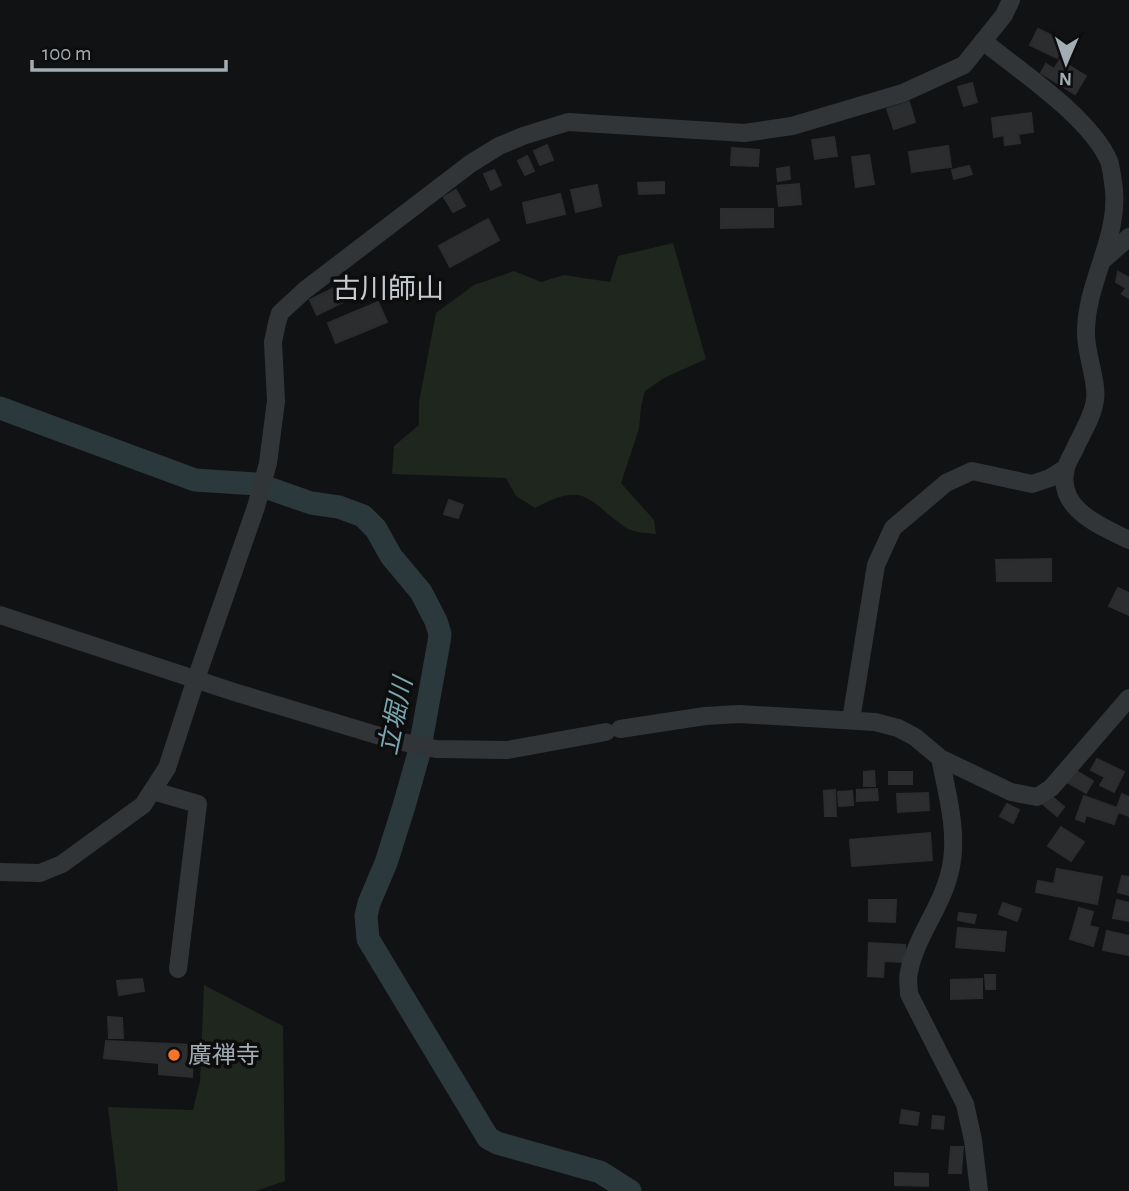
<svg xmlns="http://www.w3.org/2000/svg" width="1129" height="1191" font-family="'Alegreya Sans','Noto Sans JP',sans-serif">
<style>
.green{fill:#1e261e}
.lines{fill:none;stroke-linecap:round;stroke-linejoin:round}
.river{stroke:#2b393c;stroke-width:23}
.building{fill:#2c2d2f;stroke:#2b2c2f;stroke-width:2}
.minor{stroke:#323538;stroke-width:18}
.poi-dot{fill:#f77625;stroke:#0d0d0e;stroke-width:2.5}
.labels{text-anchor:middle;stroke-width:7;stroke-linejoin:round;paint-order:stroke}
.poi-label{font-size:24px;fill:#a2adb4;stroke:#0d0d0e;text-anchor:start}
.water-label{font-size:26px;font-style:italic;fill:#78a6b1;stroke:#0d0d0e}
.quarter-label{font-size:28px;fill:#c3cad0;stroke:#0d0d0e}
</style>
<rect width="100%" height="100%" fill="#111213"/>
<!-- green -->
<path class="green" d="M673 243 706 359 664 378 645 391 641 407 639 429 621 483 654 520 656 534C647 533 636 533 628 529 588 503 588 479 535 508L516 496 506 478 392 474 394 446 419 425V402L436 313 474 285 514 271 541 282 564 275 610 282 618 256Z
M204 985 283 1026 285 1181 256 1191H118L108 1107 193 1110 200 1081Z"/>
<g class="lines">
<!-- river -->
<path class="river" d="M0 408 195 480 257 484 311 503 339 507 363 516 376 529 391 556 421 592 436 621 440 634 439 642 419 753 404 806 386 863 369 903 366 916 368 939 488 1138 497 1143 600 1172 630 1191"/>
</g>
<!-- building -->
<path class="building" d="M1038 29 1065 42 1057 58 1030 45Z
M1060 60 1086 76 1075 94 1041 73 1046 64 1054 69Z
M972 83 977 102 964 106 958 87Z
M909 102 915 122 894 129 887 109Z
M1031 113 1033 132 1018 134 1020 143 1005 145 1004 135 994 137 992 118Z
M834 137 837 156 815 159 812 140Z
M547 145 553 160 540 165 534 151Z
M948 146 951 167 912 172 909 152Z
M732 148 759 150 758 166 731 165Z
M869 155 874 184 856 187 852 157Z
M527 156 534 171 525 175 518 161Z
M969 166 972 174 954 179 952 170Z
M789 167 790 179 778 181 777 169Z
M494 170 501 185 491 190 484 174Z
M664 182V193L639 194 638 183Z
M799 184 801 204 779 206 777 186Z
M597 185 601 206 576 212 571 190Z
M456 190 465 206 453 212 444 197Z
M560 194 565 214 527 223 523 203Z
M721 209H773V227L721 228Z
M488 219 499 240 450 267 439 246Z
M1118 272 1129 278V298L1122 294 1126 288 1116 282Z
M342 284 349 299 317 315 310 300Z
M378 302 387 322 336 343 328 323Z
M449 500 463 505 458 518 444 514Z
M1051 559V581H997L996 560Z
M1118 588 1129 593V615L1109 606Z
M1097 759 1124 772 1114 792 1100 785 1105 777 1091 770Z
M1073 769 1093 781 1086 793 1065 781Z
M874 771 875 786H864V772Z
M889 772H912V784H889Z
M877 789 878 800 857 801V790Z
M835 790 836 816H825L824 791Z
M852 791 853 805 839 806 838 792Z
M928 793 929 810 898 812 897 794Z
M1122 794 1129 797V816L1118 812 1114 824 1086 815 1084 822 1076 819 1084 796 1117 808Z
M1050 795 1064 807 1057 816 1043 804Z
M1007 804 1019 810 1013 823 1000 816Z
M1061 827 1084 842 1071 861 1048 846Z
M930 833 932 860 852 866 850 840Z
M1057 869 1102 877 1097 904 1036 892 1038 881 1054 884Z
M1122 876 1129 877V895L1118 892Z
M869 900H896L895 922 869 921Z
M1117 900 1129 903V921L1113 918Z
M1003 903 1021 909 1017 921 999 914Z
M1079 908 1093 912 1089 926 1098 928 1093 946 1070 939Z
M959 913 976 915 974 923 958 920Z
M958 928 1006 932 1004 951 956 947Z
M1107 931 1129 936V955L1103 950Z
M869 943 905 945V962L884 961 883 977 868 976Z
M985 975H995V989H986Z
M142 979 144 991 119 995 117 981Z
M982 979V998L951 999V980Z
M108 1017 122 1018 123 1038H109Z
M106 1041 193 1045 192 1077 159 1074V1063L104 1058Z
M902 1110 919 1113 917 1125 900 1123Z
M933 1116 944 1117 943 1129 932 1128Z
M951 1147H963L961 1173H949Z
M895 1173 928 1174V1186L895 1185Z"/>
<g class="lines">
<!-- minor -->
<path class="minor" d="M983 41C1021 72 1090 117 1109 161 1111 167 1112 175 1113 182 1122 235 1086 280 1086 332 1085 351 1098 383 1095 400 1093 415 1084 430 1077 444 1074 452 1068 460 1066 468 1055 508 1100 526 1129 540
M1102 261 1129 237
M0 615 234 692 393 740 436 749 508 750 606 732
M851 720 876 565 893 528 946 483 972 471 1032 484 1050 478 1066 468
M620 729 705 716 739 714 875 722 898 728 915 737 940 758 1011 792 1037 797 1051 788 1129 698
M940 758C947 793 959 835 950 871 942 907 916 936 909 972 907 979 909 987 909 994L965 1104 973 1140 979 1191
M153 791 198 804 178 969
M0 872 40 873 62 864 143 805 167 768 196 679 256 507 268 463 276 401 273 342 277 323 280 313 305 290 470 164 499 146 523 136 568 122 745 133 792 126 903 93 964 65 1004 15 1011 0"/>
</g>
<!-- markers -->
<circle class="poi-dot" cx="174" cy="1055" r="7"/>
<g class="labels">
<!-- poi labels -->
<g class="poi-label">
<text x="188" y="1063">廣禅寺</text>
</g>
<!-- water labels -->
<g class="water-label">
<text transform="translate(395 716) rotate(-78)" y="9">立堀川</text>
</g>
<!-- quarter labels -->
<g class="quarter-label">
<text x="388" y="298">古川師山</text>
</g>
</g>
<!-- north arrow -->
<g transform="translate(1066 63) rotate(182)" stroke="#0d0d0e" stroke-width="5" paint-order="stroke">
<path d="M0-5L12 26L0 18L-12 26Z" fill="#a2adb4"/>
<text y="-10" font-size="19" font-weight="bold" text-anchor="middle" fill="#a2adb4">N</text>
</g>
<!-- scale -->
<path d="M32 60v10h194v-10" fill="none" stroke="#a2adb4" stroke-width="3.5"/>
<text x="42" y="60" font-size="21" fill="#a2adb4" stroke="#0d0d0e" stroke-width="5" paint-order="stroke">100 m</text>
</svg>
